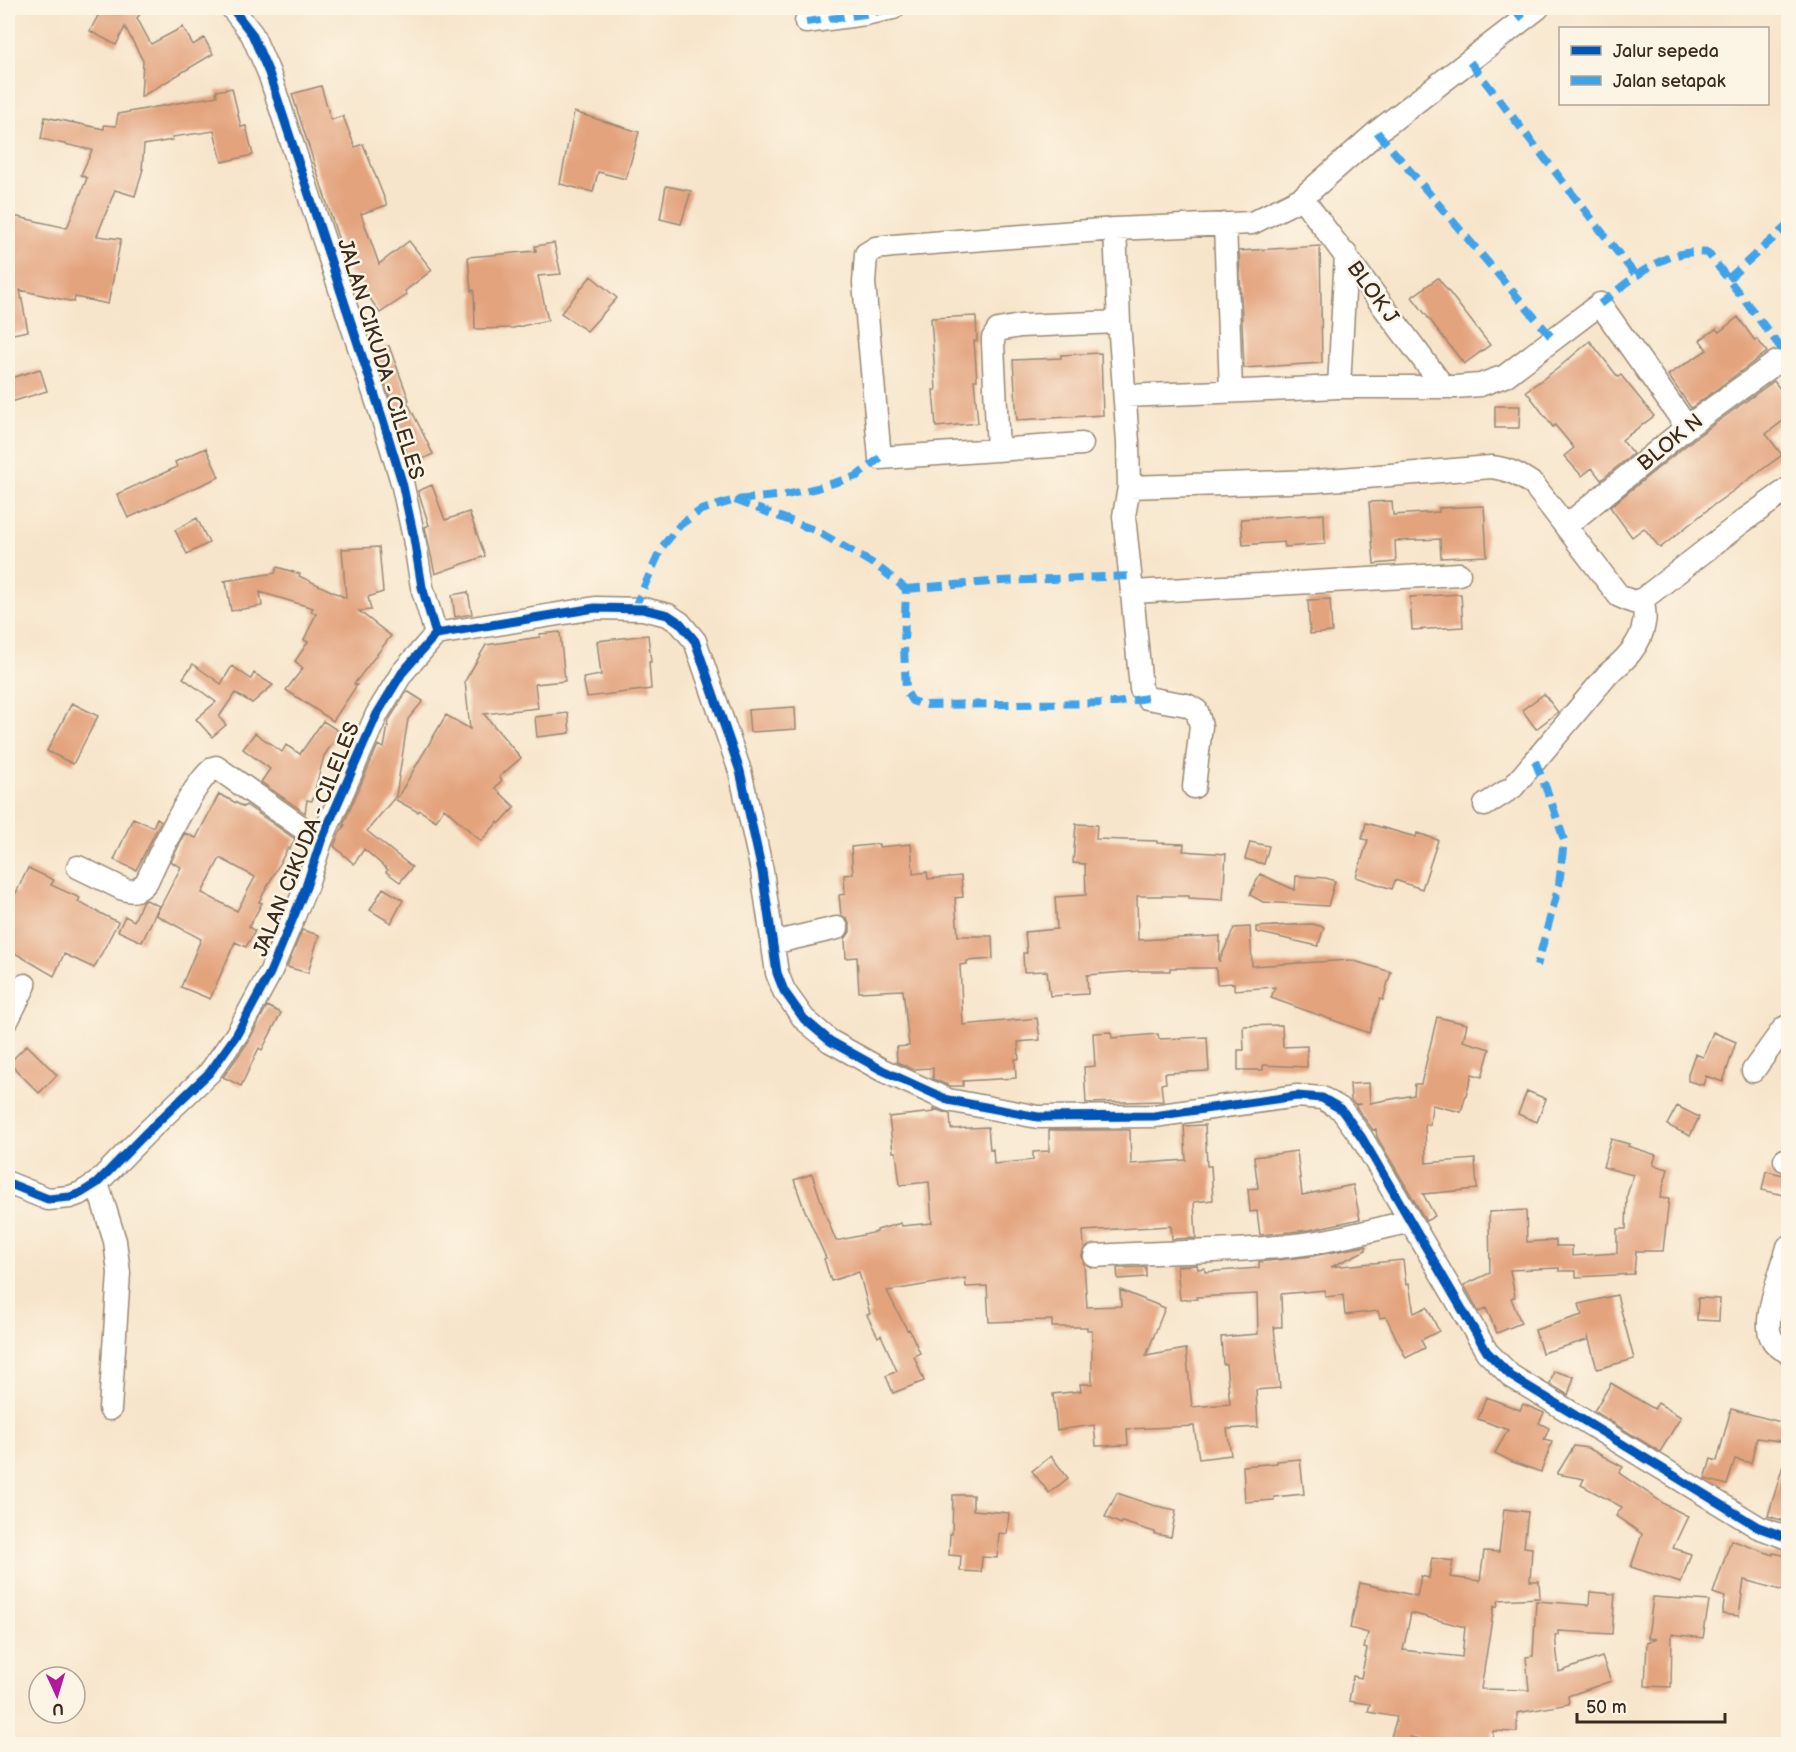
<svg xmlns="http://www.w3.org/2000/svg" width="1796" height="1752" font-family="'Balsamiq Sans',sans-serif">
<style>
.building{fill:#e3a37d;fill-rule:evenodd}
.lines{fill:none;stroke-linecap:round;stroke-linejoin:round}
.minor-casing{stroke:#998874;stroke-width:25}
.minor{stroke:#fff;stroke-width:22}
.quiet{stroke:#3fa3ea;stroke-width:8;stroke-dasharray:15 8;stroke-linecap:butt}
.cycleway-casing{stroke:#fcf5e5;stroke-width:13}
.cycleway{stroke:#0057b8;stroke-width:9}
.labels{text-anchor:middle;stroke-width:5;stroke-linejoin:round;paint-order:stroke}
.street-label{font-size:21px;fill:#3b2a1e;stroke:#fcf5e5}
</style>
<rect width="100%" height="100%" fill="#fcf5e5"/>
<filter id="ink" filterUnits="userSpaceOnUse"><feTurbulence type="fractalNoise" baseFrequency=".0167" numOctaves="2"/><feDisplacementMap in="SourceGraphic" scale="12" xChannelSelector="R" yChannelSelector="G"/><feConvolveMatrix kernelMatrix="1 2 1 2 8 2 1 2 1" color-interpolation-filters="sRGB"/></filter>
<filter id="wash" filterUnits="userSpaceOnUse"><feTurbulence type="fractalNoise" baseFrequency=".008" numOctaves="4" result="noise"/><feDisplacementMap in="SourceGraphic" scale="24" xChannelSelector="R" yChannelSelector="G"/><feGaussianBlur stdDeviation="1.35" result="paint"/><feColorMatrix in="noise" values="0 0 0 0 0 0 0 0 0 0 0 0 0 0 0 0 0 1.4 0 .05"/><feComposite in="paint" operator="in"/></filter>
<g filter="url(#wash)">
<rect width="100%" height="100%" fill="#f7e5cb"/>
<g id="blocks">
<!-- building -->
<path class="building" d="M102 8H145L137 18 151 44 183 27 193 45 204 38 213 54 141 97 143 61 125 27 116 45 90 31Z
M321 86 331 120 343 116 355 147 363 144 387 205 361 214 379 264 409 241 432 270 405 291 407 295 380 313 353 274 350 275 292 94Z
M232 88 241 127 246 126 253 155 222 162 214 131 172 137 173 140 144 145 142 169H143L135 196 115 190 97 236 121 239 108 304 75 297 74 302 20 290 28 331 8 335V239L13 216 67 228 87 178 81 175 92 150 41 139 45 117 104 129V125L116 126 118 114 217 96 216 91Z
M574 112 639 132 626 179 598 172 593 192 560 184Z
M666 186 691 191 681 224 660 219Z
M554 243 561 274 538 276 548 320 513 328 475 329 474 290 471 291 468 257 536 251 535 246Z
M1320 246 1322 363 1244 368 1239 251Z
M591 276 617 298 587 331 561 313Z
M1438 278 1490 345 1464 364 1412 297Z
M976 316 977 341H974L977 380H974L978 423 936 427 933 390H936L931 318Z
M1738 317 1755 341 1757 339 1767 352 1691 408 1668 375 1707 350 1700 340 1716 329 1719 332Z
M1590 341 1618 377 1621 375 1654 416 1622 440 1633 454 1601 480 1592 468 1582 476 1564 456 1574 448 1555 425 1553 427 1526 391 1557 369Z
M389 346 409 400 407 401 433 454 411 465 375 351Z
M1101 353 1103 415 1017 420 1013 360 1061 358V355Z
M40 369 47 391 8 403V379Z
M1774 381 1788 400V417L1766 434 1782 455 1711 507 1660 548 1644 528 1632 537 1610 507 1695 438Z
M1495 406H1520L1519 428H1495Z
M206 448 219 477 128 518 117 494 177 467 175 462Z
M432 485 445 520 469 512 485 556 435 574 425 527 429 525 418 491Z
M1392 501 1393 515 1439 512V508L1484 506 1487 556 1441 558 1440 539 1395 541 1396 562 1374 564 1369 502Z
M1324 514 1325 544 1285 547 1284 542 1243 545 1241 519Z
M197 518 209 543 187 554 175 530Z
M379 547 383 592 368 597 371 610 359 611 391 636 354 684 357 685 333 721 286 690 303 668 295 661 308 642 304 640 316 614 311 611 313 608 260 592 262 606 231 611 226 582 224 581 275 573 277 567 300 574 299 576 346 598 342 549Z
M468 592 472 614 455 617 452 595Z
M1461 594 1463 627 1412 630 1410 597Z
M1330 599 1332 632 1310 634 1308 600Z
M560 632 565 681 535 684 538 708 484 714 521 758 499 777 502 780 495 788 515 807 499 824 498 822 481 841 444 808 436 821 419 810 418 812 396 800 446 715 470 729 465 681 486 645 540 637V634Z
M648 635 651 662H649L651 689 587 697 583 678 601 675 597 641Z
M193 664 221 684 232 666 251 679 254 673 273 685 252 703 235 693 219 717 226 725 212 737 196 719 216 702 183 678Z
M407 691 423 701 408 719 396 796 367 831 412 867 400 882 386 872 388 870 364 849 354 864 334 846 340 832 345 825H343L378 745 384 748 389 720Z
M1544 694 1558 712 1536 729 1522 710Z
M72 703 98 716 73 764 47 751Z
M795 707 796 729 750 732 748 710Z
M568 713 570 733 537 737 535 717Z
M323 721 340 732 324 756 312 801 307 800 305 813 261 782 270 769 243 749 255 733 282 752 286 745 300 754Z
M219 794 244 807 246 805 295 839 290 849 288 848 259 902 262 903 249 927 255 931 246 947 235 942 210 999 181 987 201 939 156 915 181 867 171 862 180 843 185 833 196 838ZM220 858 255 877 237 911 202 893Z
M133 818 153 827 157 818 161 821 136 870 114 860Z
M1366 823 1416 837 1417 833 1438 840 1422 889 1395 880 1392 889 1356 877 1368 840 1362 839Z
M1076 824 1097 825 1096 839 1157 841V843L1184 844 1183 851 1226 854 1223 900 1189 898V896H1137L1138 940 1220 936 1219 962 1234 928 1250 927 1252 966 1351 960 1391 972 1383 1000 1380 999 1369 1033 1271 998 1275 987 1234 990V983L1217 984 1216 968H1170V971H1139L1087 975 1088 994 1050 996 1047 971 1024 972 1023 953H1027L1025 932 1057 929 1055 897 1086 895 1085 864 1073 863Z
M1250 842 1269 846 1264 864 1245 859Z
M879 844V847L911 844 913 874 927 872 928 879 961 876 963 897 955 898 958 936H992L993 959 967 961V964L960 965 963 1025 1037 1018 1040 1040 1018 1042 1019 1059H1015L1016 1078 963 1081V1086H950L933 1079V1068L912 1069 897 1062 896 1047 909 1046 903 990 859 992 857 957 846 958 845 939 850 932V926L847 919 841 915 839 895 845 894 844 875 853 874 851 847Z
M28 868 54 880 51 885 80 898 78 902 118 922 94 968 64 954 54 976 8 949V902L13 891 16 893Z
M1260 874 1295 890 1296 876 1326 878 1335 881 1328 906 1263 902 1250 895Z
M383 888 403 900 391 923 370 910Z
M146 900 159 906 142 942 118 931 125 916 134 921 142 902Z
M1312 924 1324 927 1318 946 1256 932V927Z
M302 930 319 935 308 973 287 967Z
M267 1006 281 1013 262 1050 259 1048 241 1086 223 1077 248 1042Z
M1437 1017 1467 1024 1463 1041 1490 1049 1482 1077 1472 1074 1461 1112 1432 1105 1430 1125 1425 1124 1426 1163 1475 1159 1477 1189 1423 1194 1435 1216 1426 1221 1377 1137 1376 1129 1373 1130 1356 1107V1105L1362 1104H1354L1351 1100 1350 1084 1369 1083 1370 1103 1414 1095 1415 1084H1421Z
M1282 1025 1283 1047 1307 1046V1067L1263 1065V1070H1238V1050H1244L1243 1026Z
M1111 1032 1112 1038 1158 1034 1159 1039 1207 1037 1209 1071 1165 1073 1166 1083 1161 1084 1163 1101 1086 1103 1084 1067 1095 1066 1093 1033Z
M1713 1032 1736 1042 1723 1082 1706 1076 1703 1085 1688 1081V1074L1695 1054 1703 1057Z
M27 1045 57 1075 39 1093 9 1063Z
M1527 1091 1546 1099 1537 1122 1518 1114Z
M1677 1106 1699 1117 1690 1136 1667 1125Z
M934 1109 950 1114 951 1129 988 1127 990 1150 993 1149 994 1164 1033 1160V1152L1049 1151V1130H1130L1131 1164 1186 1160 1184 1126 1205 1125 1207 1166H1211L1213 1200 1194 1202 1196 1238 1172 1239 1171 1226 1083 1231 1084 1248 1082 1256 1084 1264 1087 1307 1121 1306 1120 1290 1165 1308 1146 1356 1186 1349 1192 1407 1230 1404 1226 1364H1223L1221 1337 1258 1334 1257 1294 1196 1297 1197 1299 1180 1300 1177 1266 1197 1265 1198 1269 1205 1268V1272L1259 1268V1262L1313 1256 1366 1246V1250L1331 1267 1403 1260 1406 1285 1409 1284 1414 1313 1427 1307 1439 1331 1421 1340 1425 1348 1406 1358 1386 1317 1380 1318 1378 1311 1345 1315 1343 1295 1325 1297V1290L1281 1294 1282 1327H1274L1280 1388 1256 1390 1258 1427 1227 1429 1231 1455 1199 1459 1194 1426 1127 1429 1128 1445 1096 1446 1094 1425 1057 1430 1053 1394 1081 1391 1080 1384H1092V1330H1087V1327H1052V1320L989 1322 987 1286 966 1287 965 1278 887 1291 907 1330 909 1329 920 1353 914 1356 924 1381 893 1393 886 1376 897 1371 881 1335 878 1337 867 1315 870 1314 859 1272 831 1281 824 1259 826 1258 803 1206 794 1180 812 1174 826 1216 836 1241 877 1232V1230L901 1223 902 1226 932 1223 929 1182 900 1185 896 1152H893L889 1117 934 1112Z
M1611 1139 1629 1144 1628 1146 1656 1155 1653 1165 1668 1169 1660 1198 1669 1199 1663 1251H1636L1634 1274 1576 1277V1271H1559V1268L1510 1270 1515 1297 1511 1298 1521 1323 1497 1333 1486 1308 1479 1312 1464 1285 1490 1273 1489 1212 1526 1210 1527 1242 1556 1240V1246H1572V1256L1617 1253V1229H1626L1627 1195 1633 1175 1603 1167Z
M1297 1151 1302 1195 1353 1185 1360 1219 1309 1230 1260 1235 1257 1211 1250 1212 1248 1189 1258 1188 1254 1157Z
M1766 1171 1788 1176V1196L1762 1190Z
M1146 1267V1277L1118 1279 1117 1268Z
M1617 1295 1634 1359 1597 1369 1588 1336 1587 1340 1542 1353 1535 1330 1582 1315 1579 1304Z
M1698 1298 1720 1299 1719 1321 1697 1320Z
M1554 1371 1574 1377 1568 1395 1550 1384Z
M1611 1383 1654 1409 1658 1403 1681 1417 1660 1452 1594 1411Z
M1486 1397 1520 1410 1523 1404 1544 1413 1539 1423 1549 1428 1544 1440 1552 1442 1541 1472 1513 1462 1495 1453 1508 1430 1478 1419Z
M1731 1409 1788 1424V1442L1757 1438 1751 1463 1735 1459 1727 1485 1705 1479 1711 1459 1717 1461Z
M1574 1446 1588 1448 1623 1467 1619 1473 1666 1505 1688 1516 1673 1548 1691 1554 1681 1583 1631 1567 1642 1534 1616 1516 1622 1507 1581 1485 1584 1479 1557 1474Z
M1051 1456 1068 1478 1049 1493 1032 1471Z
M1300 1459 1304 1494 1274 1497V1500L1245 1502 1243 1466 1277 1463V1461Z
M1784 1462H1788V1522L1768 1516Z
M1117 1493 1152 1505 1176 1510 1171 1537 1155 1534V1532L1122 1522 1121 1524 1105 1517Z
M953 1495H973V1510L1009 1513 1007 1534 999 1533 997 1558 982 1557 981 1572 960 1571 961 1556 949 1555 950 1534H952Z
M1504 1509 1528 1512 1524 1547 1532 1548 1530 1581H1539L1540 1598 1499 1600 1497 1607 1494 1606 1481 1689 1529 1690 1526 1657 1533 1656 1536 1601 1589 1605 1590 1592 1615 1594 1612 1634 1558 1631V1635H1555L1559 1672 1602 1657 1611 1681 1568 1696 1569 1704 1517 1713V1732L1493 1731 1492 1744H1438L1411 1737 1408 1744H1389L1397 1717 1368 1712 1370 1704 1349 1701 1353 1676 1361 1678 1367 1649 1364 1648 1368 1633 1350 1628 1360 1583 1417 1596 1421 1576 1429 1578 1432 1558 1453 1561 1450 1577 1480 1581 1484 1551 1499 1552ZM1411 1613 1465 1627 1462 1657 1403 1650Z
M1731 1540 1773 1555V1553L1788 1556V1592L1744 1580 1739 1616 1722 1614 1725 1597 1713 1593Z
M1653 1597 1709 1601 1703 1638 1672 1634 1671 1687 1645 1686 1647 1642 1657 1638H1648Z"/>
</g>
</g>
<g filter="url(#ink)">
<use href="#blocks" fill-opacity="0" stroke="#998874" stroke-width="1.5"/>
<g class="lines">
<defs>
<path id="minor" d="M806 22 865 14 893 8
M1302 198 1443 386
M1225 224 1231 391
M1115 229 1119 322 1128 442 1129 487 1316 481 1491 467C1509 469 1520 475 1534 485L1619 596 1633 602 1643 599 1742 522 1788 489
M1339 387 1346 254
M1125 396 1339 387H1455L1480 385 1505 376 1600 304 1687 427
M1082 444 880 458 864 283 866 254 876 248 893 246 1115 229 1252 223 1302 198 1377 132 1538 8
M998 450 993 344V338L998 330 1020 326 1119 322
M1129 487 1124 516 1132 592 1459 574
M1566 526 1687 427 1777 362
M1132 592 1141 689 1147 698 1187 705 1197 711 1201 726 1194 787
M436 634 595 608 643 609 668 615 680 623 695 641 740 771 762 871 777 973 784 991 804 1019 830 1041 882 1070 948 1100 1038 1117 1154 1116 1297 1096 1322 1098 1341 1109 1362 1138 1487 1352 1511 1376 1758 1527 1788 1538
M1485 805 1513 787 1608 674C1624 661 1641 645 1644 623 1646 616 1643 606 1643 599
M78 867 123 889C134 893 140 890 147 881 157 859 197 773 216 767L321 841
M772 943 837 928
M8 1019 25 985
M1753 1071 1784 1028 1788 1026
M1785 1160 1788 1161
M8 1183 48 1199 70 1197 81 1193 97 1183 147 1132 210 1072 237 1034 270 973 306 887 321 841 377 714 402 673 436 634 422 587 414 538 402 482 383 420 269 73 252 34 232 8
M97 1183 115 1241 119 1273 110 1409
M1788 1247C1783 1267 1762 1320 1771 1337 1774 1344 1781 1349 1788 1352
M1095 1256C1167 1251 1240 1253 1311 1243 1345 1238 1378 1229 1410 1221"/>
</defs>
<!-- minor casing -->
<use href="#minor" class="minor-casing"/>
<!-- minor -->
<use href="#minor" class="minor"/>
<!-- quiet -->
<path class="quiet" d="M1513 8 1523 19
M806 22 865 14 893 8
M1470 62 1636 276
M1377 132 1553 339
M1728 279 1788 225
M1600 304C1631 280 1666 246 1708 253L1788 357
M735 500 817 531 877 566 906 589 904 646 906 691 912 701 924 705 1116 703 1147 698
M906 589 1001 581 1131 576
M634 609 662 547 680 525 701 510 735 500 786 495 817 488 857 476 880 458
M1535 761 1551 801 1564 840 1559 885 1537 966"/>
<defs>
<path id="cycleway" d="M436 634 595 608 643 609 668 615 680 623 695 641 740 771 762 871 777 973 784 991 804 1019 830 1041 882 1070 948 1100 1038 1117 1154 1116 1297 1096 1322 1098 1341 1109 1362 1138 1487 1352 1511 1376 1758 1527 1788 1538
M8 1183 48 1199 70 1197 81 1193 97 1183 147 1132 210 1072 237 1034 270 973 306 887 321 841 377 714 402 673 436 634 422 587 414 538 402 482 383 420 269 73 252 34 232 8"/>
</defs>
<!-- cycleway casing -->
<use href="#cycleway" class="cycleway-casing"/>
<!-- cycleway -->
<use href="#cycleway" class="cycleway"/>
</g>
</g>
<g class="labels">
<!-- street labels -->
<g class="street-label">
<text transform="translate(1373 292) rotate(54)" y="7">BLOK J</text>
<text transform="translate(381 359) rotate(73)" y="7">JALAN CIKUDA - CILELES</text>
<text transform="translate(1670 442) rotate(-39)" y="7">BLOK N</text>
<text transform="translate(306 839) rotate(-68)" y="7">JALAN CIKUDA - CILELES</text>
</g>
</g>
<!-- margin -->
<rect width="1796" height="1752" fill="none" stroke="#fcf5e5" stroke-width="30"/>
<!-- legend -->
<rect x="1559" y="27" width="210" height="78" fill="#fcf5e5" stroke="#afa495" stroke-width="1.5"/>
<rect x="1571" y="46" width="30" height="9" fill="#0057b8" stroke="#afa495" stroke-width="1.5"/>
<text x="1613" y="57" font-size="18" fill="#3b2a1e">Jalur sepeda</text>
<rect x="1571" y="76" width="30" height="9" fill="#3fa3ea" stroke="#afa495" stroke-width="1.5"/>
<text x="1613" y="87" font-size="18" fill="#3b2a1e">Jalan setapak</text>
<!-- north arrow -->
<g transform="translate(57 1695) rotate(176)"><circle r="28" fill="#fcf5e5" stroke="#afa495" stroke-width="1.5"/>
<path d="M0-4.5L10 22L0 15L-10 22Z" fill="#b5179e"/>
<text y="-9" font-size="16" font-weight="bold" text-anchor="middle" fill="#3b2a1e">U</text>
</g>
<!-- scale -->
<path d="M1577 1713v9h148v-9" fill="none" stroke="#3b2a1e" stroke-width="3"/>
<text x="1586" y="1713" font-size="18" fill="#3b2a1e" stroke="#fcf5e5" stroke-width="4.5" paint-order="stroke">50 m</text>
</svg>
